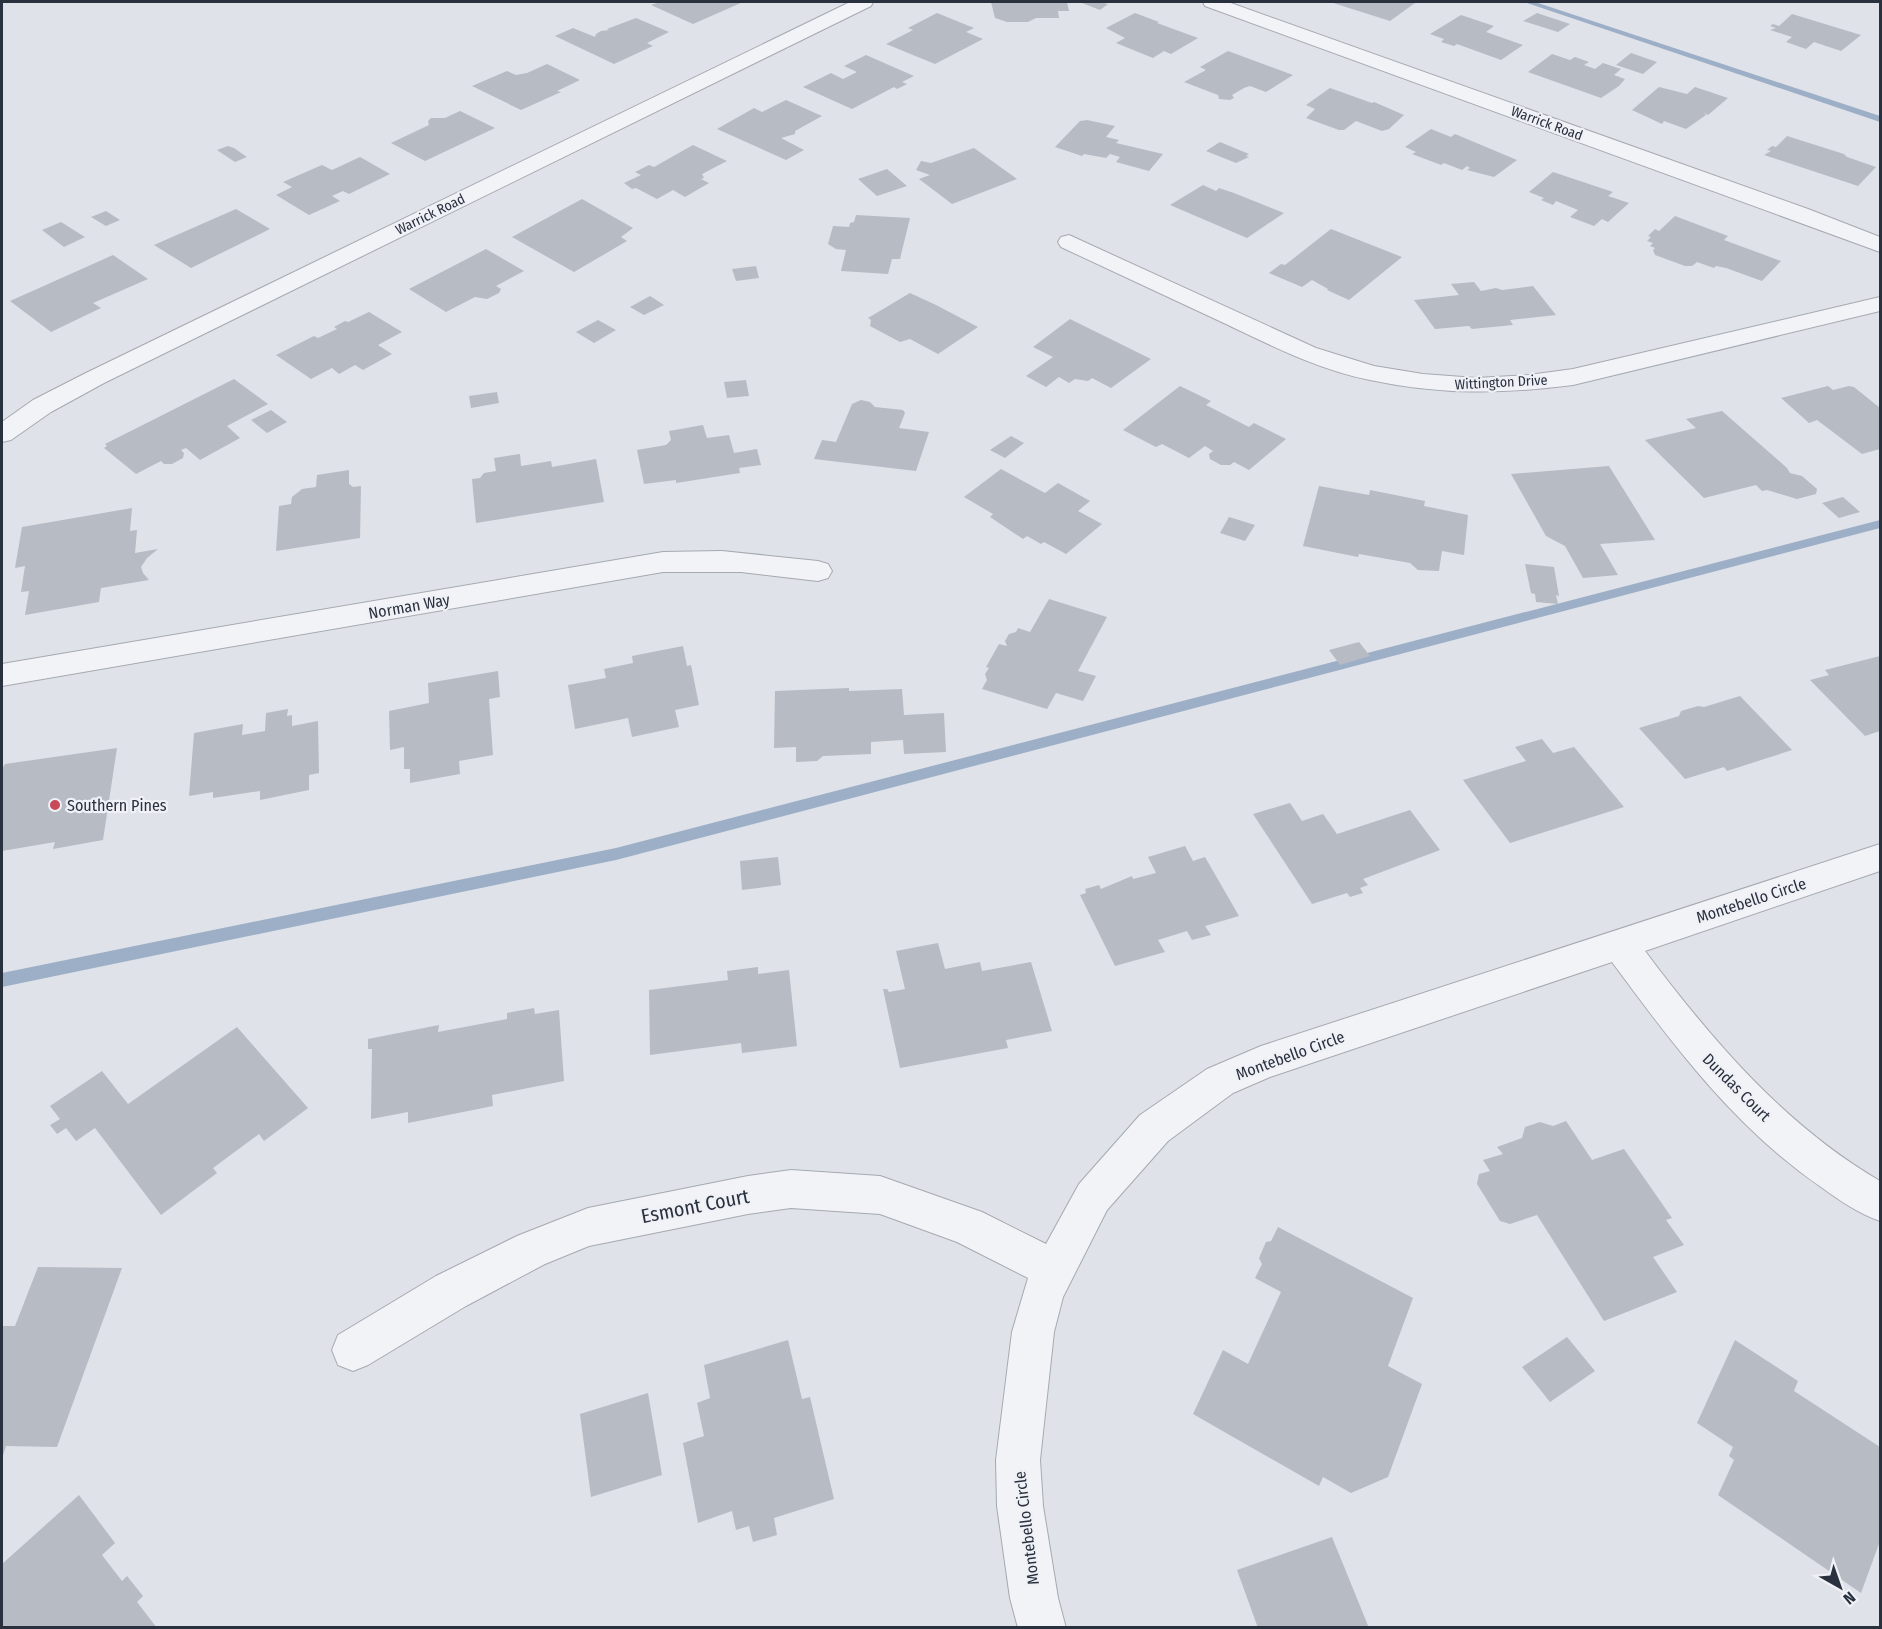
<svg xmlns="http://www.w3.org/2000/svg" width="1882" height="1629" font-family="'Fira Sans Condensed',sans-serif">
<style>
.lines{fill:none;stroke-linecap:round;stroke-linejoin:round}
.stream{fill:#9cafc7;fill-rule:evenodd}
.building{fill:#b7bbc4}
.street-casing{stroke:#a5a9b2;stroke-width:2}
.street{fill:#f2f3f6;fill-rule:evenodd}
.poi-dot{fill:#c84957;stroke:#eff1f6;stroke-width:2}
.labels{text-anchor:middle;stroke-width:4.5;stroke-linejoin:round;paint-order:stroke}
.far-street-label{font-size:14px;fill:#29303e;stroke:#eff1f6}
.street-label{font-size:16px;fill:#29303e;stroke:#eff1f6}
.poi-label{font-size:16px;fill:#29303e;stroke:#eff1f6;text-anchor:start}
.near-street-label{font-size:20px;fill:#29303e;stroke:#eff1f6}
</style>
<rect width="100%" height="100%" fill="#dfe2e8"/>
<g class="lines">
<!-- stream -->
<path class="stream" d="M1524 2H1535L1880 116V122Z
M1880 520V528L616 860 2 987V973L616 848Z"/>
</g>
<!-- building -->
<path class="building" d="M660 2H743L693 24 651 5Z
M991 2H1067L1069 11H1058L1059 18H1036L1028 22H1007L995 18Z
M1086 2H1100L1108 4 1100 10 1082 3Z
M1330 2H1410L1415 3 1390 21Z
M937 13 974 28 966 32 983 39 935 64 886 44 913 30 908 28Z
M1135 13 1159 22 1157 23 1198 38 1171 54 1164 51 1153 58 1116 43 1125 38 1106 28Z
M1537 13 1570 24 1558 32 1523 21Z
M1792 14 1861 35 1841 51 1814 42 1806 49 1786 42 1792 37 1770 30 1776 28 1770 26 1773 24 1779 26Z
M1461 15 1494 26 1486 32 1523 45 1501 60 1457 44 1454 46 1441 42 1444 39 1430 34Z
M636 18 669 32 647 43 653 46 614 64 555 36 573 28 595 37 596 34 601 31 609 30 607 29Z
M1228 51 1293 75 1266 92 1250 86 1244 88 1232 95 1234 98 1230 100 1219 99 1218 95 1184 82 1206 70 1200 67Z
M1631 53 1657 62 1643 74 1616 65Z
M1552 54 1570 60 1575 57 1589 62 1584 65 1595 69 1603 63 1621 69 1614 75 1625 79 1619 86 1601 98 1528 72Z
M866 55 914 76 902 82 907 84 897 89 894 87 852 109 803 87 831 73 843 79 857 72 844 66Z
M547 64 580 80 557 91 561 92 521 110 472 86 507 71 516 75 527 73Z
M1659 87 1687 94 1695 87 1728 98 1708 115 1704 113 1706 115 1686 129 1664 121 1662 124 1632 110Z
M1330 88 1372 103 1374 102 1404 115 1389 129 1382 131 1356 121 1344 130H1339L1306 118 1315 109 1306 105Z
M786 100 822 116 795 131V134L781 138 804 150 786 160 717 129 754 108 762 112Z
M460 111 495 128 425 161 391 143 429 125 428 121 431 118H445Z
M1087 120 1115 126 1106 137 1119 140 1116 143 1163 154 1149 171 1116 162 1120 157 1110 154 1106 158 1084 154 1082 156 1055 147 1080 121Z
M1431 129 1451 137 1455 134 1517 160 1494 177 1467 170 1470 168 1467 166 1462 170 1444 163 1441 165 1412 154 1416 152 1405 147Z
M1787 136 1844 154 1847 157 1876 167 1858 186 1764 155 1771 151 1767 150 1772 146 1776 147Z
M1220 142 1249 154 1246 156 1249 157 1236 163 1206 151Z
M693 145 727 161 702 174 704 178 701 179 709 183 685 197 673 190 657 199 636 188 632 189 624 183 641 175 635 172 649 165 654 167Z
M228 146 234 148 247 157 235 162 217 150Z
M974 148 1017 179 952 204 919 179 930 175 916 170 921 161 931 163Z
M360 157 390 174 349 194 343 191 332 196 340 201 309 215 276 195 292 187 283 182 322 165 332 170Z
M887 169 907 186 877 196 858 179Z
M1553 172 1613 192 1608 196 1629 203 1608 222 1602 219 1594 226 1570 217 1578 210 1556 201 1553 205 1541 200 1544 198 1529 192Z
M1203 185 1216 191 1219 188 1234 193 1284 213 1247 238 1170 205Z
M582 199 633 228 621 237 627 241 574 272 512 237Z
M236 209 270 229 191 268 154 245Z
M106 211 120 220 106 226 91 217Z
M856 215 910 218 900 259H892L888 274 841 271 846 250 836 249 828 244 833 226 849 227 850 223 854 222Z
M1675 216 1728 236 1724 240 1781 261 1762 281 1726 268 1716 266 1714 268 1697 262 1692 266H1685L1655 255 1653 250 1655 248 1650 246 1653 243 1647 241 1651 237 1648 236 1655 229 1659 231Z
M61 222 85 237 64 247 42 230Z
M1331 229 1402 257 1349 300 1327 290 1328 289 1312 280 1302 287 1269 273 1281 264 1285 265Z
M486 249 524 271 496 286 501 289 499 293 487 299 475 297 446 312 409 289Z
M113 255 148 279 93 303 101 308 51 332 10 301Z
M756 266 759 278 736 281 732 269Z
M1474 282 1481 291 1496 288 1502 290 1533 286 1556 315 1510 320 1513 325 1472 329 1469 326 1435 329 1414 300 1459 295 1451 284Z
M910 293 936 305 978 327 938 354 910 339 900 342 870 326 871 320 868 318Z
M650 296 664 305 644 315 630 307Z
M369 312 402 332 378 345 392 354 363 370 355 365 339 374 332 368 311 379 276 355 314 336 318 338 337 329 334 327 345 321 348 322Z
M1070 319 1151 359 1111 388 1092 378 1088 381 1075 379 1069 383 1059 377 1046 387 1026 376 1053 357 1033 347Z
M598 320 616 330 594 343 576 332Z
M234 379 268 404 227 426 240 438 200 460 186 448 181 450 184 453 183 458 172 464H164L161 461 136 474 104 448 107 446 105 444Z
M746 380 749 396 727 398 724 382Z
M1180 386 1211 401 1206 405 1249 427 1254 423 1286 439 1249 470 1234 462 1230 465H1221L1210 459 1209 454 1213 451 1205 446 1189 458 1162 444 1156 447 1123 430Z
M1828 386 1833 390 1849 386 1854 387 1880 408V449L1862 454 1817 420 1809 423 1781 398Z
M497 392 499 403 471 408 469 396Z
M861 400 870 402 875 407 903 410 905 413 899 428 929 432 916 471 814 459 822 440 836 442 852 404Z
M271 410 287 422 267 433 251 420Z
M1722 411 1787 468 1790 473 1802 476 1817 489 1816 494 1797 499 1767 490 1762 491 1756 485 1704 498 1645 440 1696 428 1686 419Z
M703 425 707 438 729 435 734 453 757 449 761 465 739 468 740 473 676 483V480L644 484 637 450 666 445 671 440 669 431Z
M1011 436 1024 443 1005 458 990 450Z
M520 454 521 466 551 461 552 467 596 459 604 502 476 523 472 479 480 478 484 473 496 471 494 458Z
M1609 466 1655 540 1600 544 1618 575 1583 578 1565 546 1546 536 1511 474Z
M1001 469 1045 493 1058 483 1090 501 1078 511 1102 524 1066 554 1044 542 1041 544 1027 536 1023 539 990 517 993 514 964 497Z
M349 470V484L353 487 361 486 360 538 276 551 279 506 291 504 292 497 302 489 316 487 317 475Z
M1319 486 1369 495 1370 490 1425 501 1424 506 1468 515 1464 555 1442 551 1439 571 1418 570 1410 563 1359 554 1358 557 1303 546Z
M1843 497 1860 512 1839 518 1822 503Z
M132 508 130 531 137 530 135 553 158 549 147 558 141 567 143 573 149 580 101 588 99 602 25 615 29 591 21 592 25 566 15 568 22 527Z
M1229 517 1255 525 1245 541 1220 533Z
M1525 564 1554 567 1559 596 1556 595 1558 604 1536 602 1535 594 1531 593Z
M1049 599 1107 617 1078 671 1096 676 1083 701 1056 693 1047 709 982 689 987 680 985 674 989 668 986 667 999 644 1007 646 1005 641 1009 634 1016 632 1018 628 1030 632Z
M1359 642 1370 656 1340 665 1329 650Z
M683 646 687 666 691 665 699 705 675 710 679 727 632 737 628 718 575 729 568 685 606 678 604 669 633 663 632 656Z
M1880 656V731L1865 736 1810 680 1829 675 1825 670Z
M498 671 500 697 489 699 493 755 459 761 460 774 410 783V769H404V747L390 750 389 711 429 703 428 683Z
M849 688V691L902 689 904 715 944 713 946 752 904 754 903 740 871 742V754L823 756 817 761 796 762V747L774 748 775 691Z
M1740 696 1792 750 1727 771 1724 767 1685 779 1639 728 1679 716 1681 711 1698 706 1704 707Z
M288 709 287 716 292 715V726L318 721 319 773 309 775V790L260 800V791L213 798V792L189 796 194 733 243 724 242 735 265 731 266 713Z
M1542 739 1553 753 1574 747 1624 807 1510 843 1463 780 1526 761 1515 747Z
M117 748 103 840 53 849 55 842 2 851V769L5 764Z
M1290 803 1302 821 1323 814 1337 834 1410 810 1440 850 1363 879 1368 885 1360 888 1363 893 1350 897 1347 893 1312 904 1253 814Z
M1185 846 1193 861 1205 857 1239 916 1205 926 1211 935 1192 940 1187 931 1158 940 1165 952 1115 966 1080 895 1086 893 1085 889 1099 885 1101 889 1132 876 1133 879 1156 873 1148 857Z
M778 857 781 885 742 890 740 861Z
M938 943 945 969 980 962 982 971 1031 962 1052 1031 1006 1040 1008 1048 900 1068 883 989H887L889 992 905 989 896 951Z
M758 967V974L789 970 797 1046 742 1053 741 1043 650 1055 649 990 728 980 727 971Z
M534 1008 535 1014 559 1010 564 1081 492 1095 493 1106 408 1123V1112L371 1119 372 1049H368V1039L439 1025 438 1032 507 1019V1013Z
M237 1027 308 1108 264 1141 259 1134 213 1168 217 1173 161 1215 95 1128 76 1141 66 1128 57 1134 50 1125 60 1119 50 1106 102 1071 128 1104Z
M1566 1121 1592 1160 1624 1149 1672 1218 1666 1220 1684 1245 1653 1257 1677 1292 1604 1321 1537 1215 1510 1224 1500 1221 1477 1184 1479 1174 1490 1171 1483 1160 1503 1154 1497 1147 1522 1138 1525 1127 1540 1122 1553 1126Z
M1278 1227 1413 1298 1388 1366 1422 1384 1388 1477 1351 1493 1323 1477 1319 1486 1193 1414 1223 1350 1248 1364 1281 1292 1255 1278 1262 1264 1259 1258 1266 1242 1271 1241Z
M38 1267 122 1268 57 1447 6 1446 2 1459V1326H15Z
M1567 1337 1595 1371 1550 1402 1522 1367Z
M788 1340 802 1399 810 1397 834 1499 774 1518 777 1535 753 1542 749 1526 736 1530 732 1511 698 1523 683 1443 704 1436 697 1403 710 1398 704 1365Z
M1735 1340 1798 1381 1794 1391 1880 1447V1541L1861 1593 1718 1495 1734 1460 1729 1456 1733 1447 1697 1423Z
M648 1393 662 1475 591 1497 580 1414Z
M79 1495 115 1543 102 1555 122 1581 127 1576 143 1596 137 1602 157 1628H2V1564Z
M1332 1537 1369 1628H1258L1237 1570Z"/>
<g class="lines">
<defs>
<path id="street" d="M850 2H873L871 6 104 383 51 412 11 440 2 442V422L33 400 86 373Z
M1203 2H1228L1808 209 1880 237V252L1205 6Z
M1069 235 1316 348 1374 366 1423 374 1476 378 1529 375 1573 369 1880 297V311L1573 385C1503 394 1440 395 1370 380 1319 370 1272 346 1226 324 1171 298 1116 273 1061 247L1058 242 1061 237Z
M722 551 818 561 828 564 832 571 828 578 818 581 741 572H663L2 686V664L663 552Z
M1880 844V871L1645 951C1711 1039 1784 1125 1880 1181V1221C1859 1214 1839 1200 1821 1187 1735 1128 1673 1045 1612 962L1270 1077 1233 1093 1168 1141 1107 1210 1063 1297 1054 1332 1040 1460 1043 1506 1058 1598 1066 1628H1018L1010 1598 997 1506 996 1460 1012 1332 1028 1278 957 1242 880 1214 791 1208 748 1214 589 1246 545 1264 466 1306 368 1365 353 1371 338 1365 332 1350 338 1335 436 1276 517 1236 588 1208 748 1176 791 1170 880 1176 982 1212 1046 1244 1079 1184 1140 1115 1207 1069 1261 1046Z"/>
</defs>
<!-- street casing -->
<use href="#street" class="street-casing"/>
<!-- street -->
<use href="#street" class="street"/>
</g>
<!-- markers -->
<circle class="poi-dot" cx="55" cy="805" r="6"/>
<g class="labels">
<!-- far-street labels -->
<g class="far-street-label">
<text transform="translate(1547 123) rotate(20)" y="5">Warrick Road</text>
<text transform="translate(430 214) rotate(-26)" y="5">Warrick Road</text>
<text transform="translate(1501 382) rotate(-3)" y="5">Wittington Drive</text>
</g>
<!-- street labels -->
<g class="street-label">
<text transform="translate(409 606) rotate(-10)" y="6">Norman Way</text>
<text transform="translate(1751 900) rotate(-18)" y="6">Montebello Circle</text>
<text transform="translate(1290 1055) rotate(-20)" y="6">Montebello Circle</text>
<text transform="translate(1737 1087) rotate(45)" y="6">Dundas Court</text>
<text transform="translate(1026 1528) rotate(-97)" y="6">Montebello Circle</text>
</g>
<!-- poi labels -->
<g class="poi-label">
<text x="67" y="811">Southern Pines</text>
</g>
<!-- near-street labels -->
<g class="near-street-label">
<text transform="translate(695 1206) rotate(-11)" y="7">Esmont Court</text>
</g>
</g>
<!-- border -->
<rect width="1882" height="1629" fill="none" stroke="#29303e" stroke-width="6"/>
<!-- north arrow -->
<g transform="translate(1840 1587) rotate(140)" stroke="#eff1f6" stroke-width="4.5" paint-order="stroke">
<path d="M0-4.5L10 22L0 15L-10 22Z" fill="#29303e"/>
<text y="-9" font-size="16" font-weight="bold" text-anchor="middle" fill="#29303e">N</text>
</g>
</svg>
